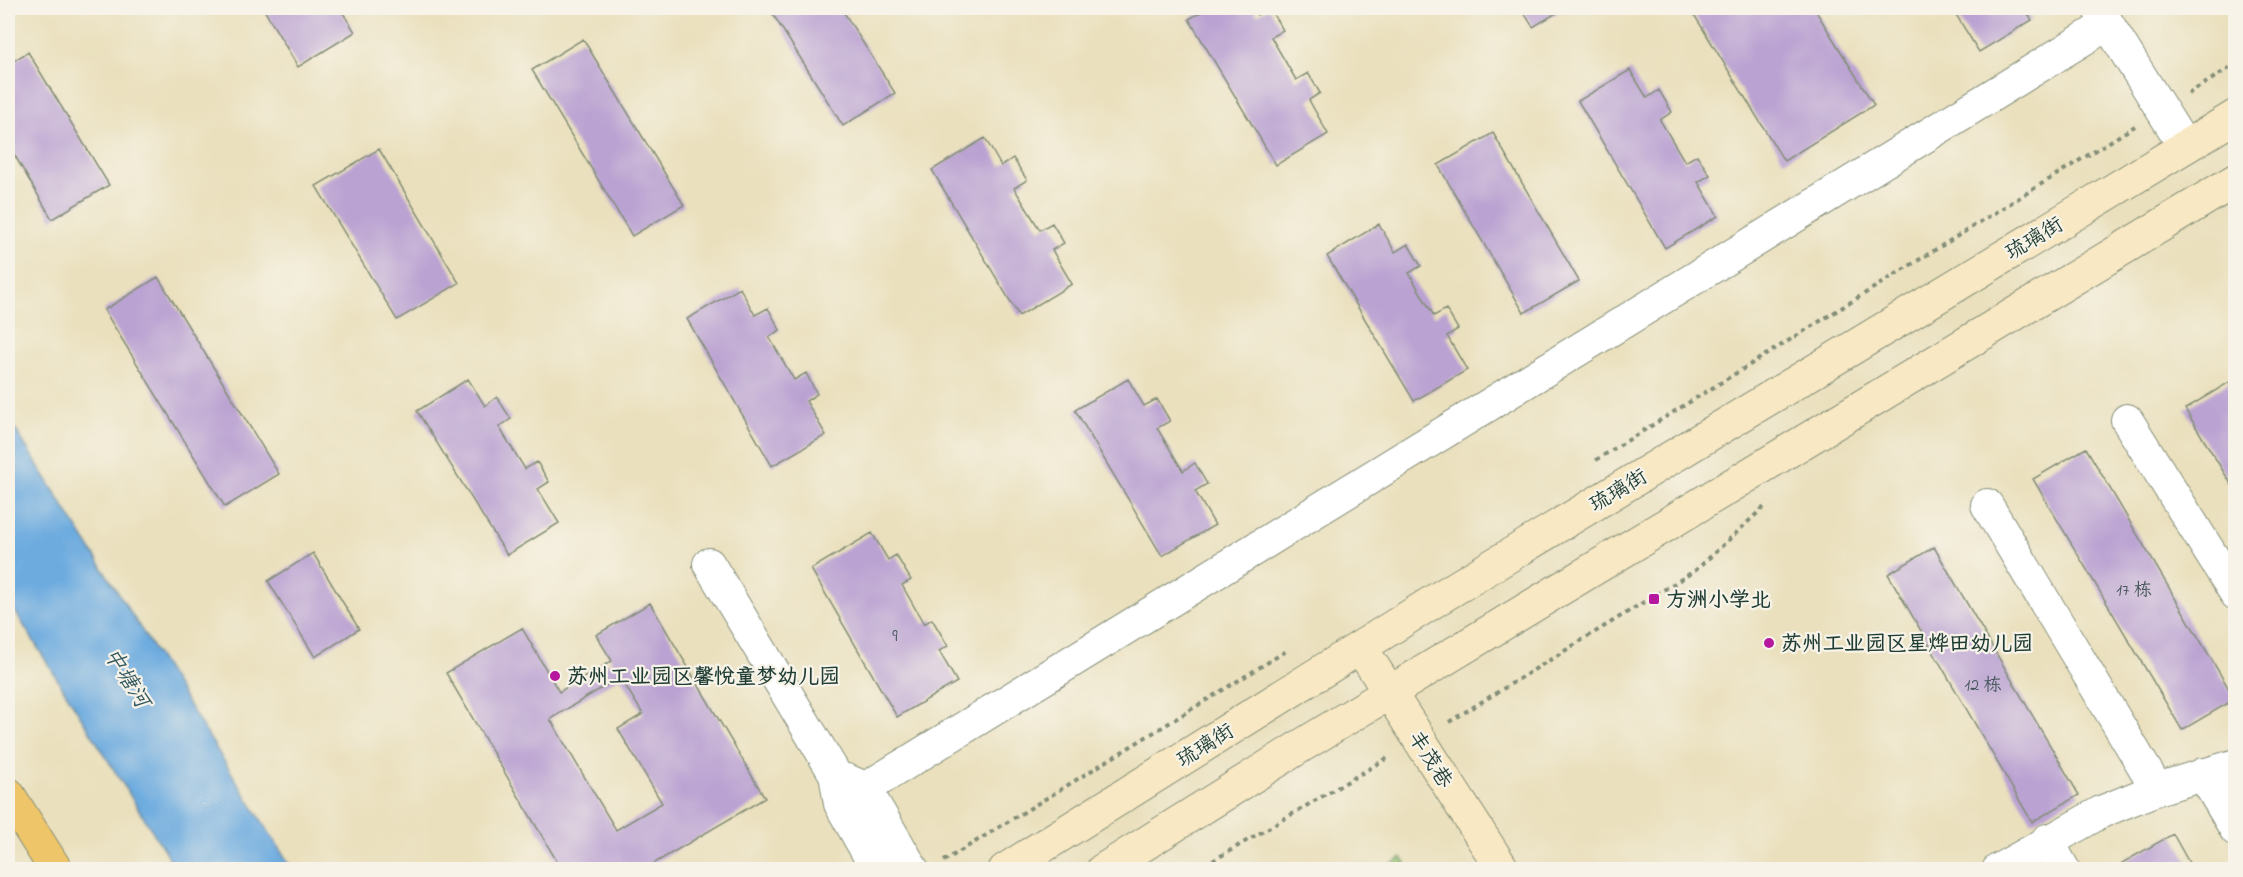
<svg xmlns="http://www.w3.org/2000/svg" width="2243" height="877" font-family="'Indie Flower','LXGW WenKai TC',sans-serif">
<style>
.green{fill:#92c272;stroke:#588053;stroke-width:1.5}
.water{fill:#6dabdf;stroke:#46748a;stroke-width:1.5}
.building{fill:#baa2d2;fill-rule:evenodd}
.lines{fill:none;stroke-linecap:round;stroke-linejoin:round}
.street-casing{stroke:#848e78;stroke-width:34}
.secondary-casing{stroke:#848e78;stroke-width:35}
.primary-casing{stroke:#848e78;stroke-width:35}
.path{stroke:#848e78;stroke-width:4;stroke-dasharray:4.5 4.5;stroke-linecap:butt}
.street{stroke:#fff;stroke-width:32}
.secondary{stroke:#f8e8c3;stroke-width:33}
.primary{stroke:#eec569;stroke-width:33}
.poi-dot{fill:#b5179e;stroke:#f7f3e8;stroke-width:2}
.labels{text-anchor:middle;stroke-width:4.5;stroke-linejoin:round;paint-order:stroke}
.number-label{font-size:18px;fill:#46565c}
.street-label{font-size:21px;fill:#1f3d34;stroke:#f7f3e8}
.poi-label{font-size:21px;font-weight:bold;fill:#1f3d34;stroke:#f7f3e8;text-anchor:start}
.water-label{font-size:22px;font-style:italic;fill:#32585f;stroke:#f7f3e8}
</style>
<rect width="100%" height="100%" fill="#f7f3e8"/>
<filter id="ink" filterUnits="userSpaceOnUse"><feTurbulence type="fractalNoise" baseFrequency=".0167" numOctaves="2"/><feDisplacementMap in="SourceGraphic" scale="12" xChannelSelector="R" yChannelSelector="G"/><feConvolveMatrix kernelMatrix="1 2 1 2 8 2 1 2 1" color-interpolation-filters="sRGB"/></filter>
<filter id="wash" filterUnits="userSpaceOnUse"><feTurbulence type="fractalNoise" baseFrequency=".008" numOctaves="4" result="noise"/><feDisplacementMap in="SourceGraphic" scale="24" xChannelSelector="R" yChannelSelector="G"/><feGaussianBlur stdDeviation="1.35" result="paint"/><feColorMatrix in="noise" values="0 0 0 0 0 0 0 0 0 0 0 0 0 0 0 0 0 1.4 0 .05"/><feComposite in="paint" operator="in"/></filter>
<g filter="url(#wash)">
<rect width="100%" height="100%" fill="#eae0bd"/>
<!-- green -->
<path class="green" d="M1402 858 1410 869H1383Z"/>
<!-- water -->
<path class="water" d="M8 418 292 869H176L8 600Z"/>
<g id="blocks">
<!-- building -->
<path class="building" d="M263 8H340L355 32 298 67Z
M769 8H841L895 93 843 126Z
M1208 8H1253L1257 15 1269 8 1283 30 1271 37 1296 80 1308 73 1320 93 1309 100 1328 134 1276 165 1189 19Z
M1521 8H1565L1533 27Z
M1690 8H1814L1874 105 1784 161Z
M1952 8H2024L2032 20 1979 52Z
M583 39 684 205 632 236 532 70Z
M28 52 109 185 52 219 8 144V64Z
M1630 70 1647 98 1659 90 1672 112 1660 120 1685 162 1697 155 1710 175 1698 182 1718 216 1665 248 1578 101Z
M1493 133 1579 281 1524 313 1438 165Z
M985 138 1001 166 1013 158 1027 180 1014 188 1040 230 1052 223 1064 243 1052 250 1072 284 1019 316 932 170Z
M379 149 459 283 397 320 316 186Z
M1379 224 1395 252 1408 244 1421 266 1409 273 1434 316 1446 309 1458 329 1447 336 1467 370 1414 401 1327 256Z
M158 277 279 474 225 507 104 310Z
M740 288 755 315 768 308 780 330 769 337 794 380 806 373 817 394 806 401 826 435 772 466 687 319Z
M2236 378V492L2185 409Z
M468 379 485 406 497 397 511 419 499 427 525 469 537 462 549 482 538 489 559 523 507 555 417 411Z
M1128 379 1144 406 1157 399 1170 421 1157 428 1183 471 1195 463 1207 484 1195 491 1215 525 1162 556 1075 410Z
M2086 448 2235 699 2182 730 2033 479Z
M872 533 888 560 896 555 911 580 902 585 924 624 932 619 948 646 939 651 957 682 897 717 811 569Z
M1934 547 2079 795 2032 822 1888 574Z
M313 553 359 629 315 657 268 581Z
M650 603 765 798 643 870H562L446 673 522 628 559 692 612 661 596 635ZM620 677 643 714 618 729 662 803 616 830 550 719Z
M2173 834 2193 870H2126L2122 863Z"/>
</g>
</g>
<g filter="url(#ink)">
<use href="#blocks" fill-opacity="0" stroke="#848e78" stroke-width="1.5"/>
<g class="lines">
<defs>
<path id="street" d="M2098 8 2185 147
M2127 420 2236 594
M1987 505 2157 789
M709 564 835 774 840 804 877 870
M2203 774 2236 830
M847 780 865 788 913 870
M840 804 2108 24
M2047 840 2064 870
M1998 870 2101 812 2157 789 2236 765"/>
<path id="secondary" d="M1361 648 1503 870
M1005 870 1439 598 2236 116
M1103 870 1301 746 2236 180"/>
<path id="primary" d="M8 794 56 870"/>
</defs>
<!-- street casing -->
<use href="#street" class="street-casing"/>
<!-- secondary casing -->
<use href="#secondary" class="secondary-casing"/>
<!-- primary casing -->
<use href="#primary" class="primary-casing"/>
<!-- path -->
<path class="path" d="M2188 94 2236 64
M1596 460 2135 126
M1449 722 1696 570 1764 507
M944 861 1288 650
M1197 870 1391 756"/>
<!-- street -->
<use href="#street" class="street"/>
<!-- secondary -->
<use href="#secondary" class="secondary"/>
<!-- primary -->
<use href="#primary" class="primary"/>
</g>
</g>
<!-- markers -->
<g class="poi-dot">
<rect x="1648" y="593" width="12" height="12" rx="3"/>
<circle cx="1769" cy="643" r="6"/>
<circle cx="555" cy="676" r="6"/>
</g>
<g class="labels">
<!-- number labels -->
<g class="number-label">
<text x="2134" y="595">17 栋</text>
<text x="895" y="641">9</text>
<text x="1983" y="690">12 栋</text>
</g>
<!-- street labels -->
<g class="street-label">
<text transform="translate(2034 238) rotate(-31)" y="7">琉璃街</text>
<text transform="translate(1618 490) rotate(-31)" y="7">琉璃街</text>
<text transform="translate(1205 745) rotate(-32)" y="7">琉璃街</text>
<text transform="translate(1431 759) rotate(58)" y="7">丰茂巷</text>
</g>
<!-- poi labels -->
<g class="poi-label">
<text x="1666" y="606">方洲小学北</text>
<text x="1781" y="650">苏州工业园区星烨田幼儿园</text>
<text x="567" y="683">苏州工业园区馨悦童梦幼儿园</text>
</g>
<!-- water labels -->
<g class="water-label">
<text transform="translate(128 677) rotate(58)" y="8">中塘河</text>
</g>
</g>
<!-- margin -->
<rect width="2243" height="877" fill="none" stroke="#f7f3e8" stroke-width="30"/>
</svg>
